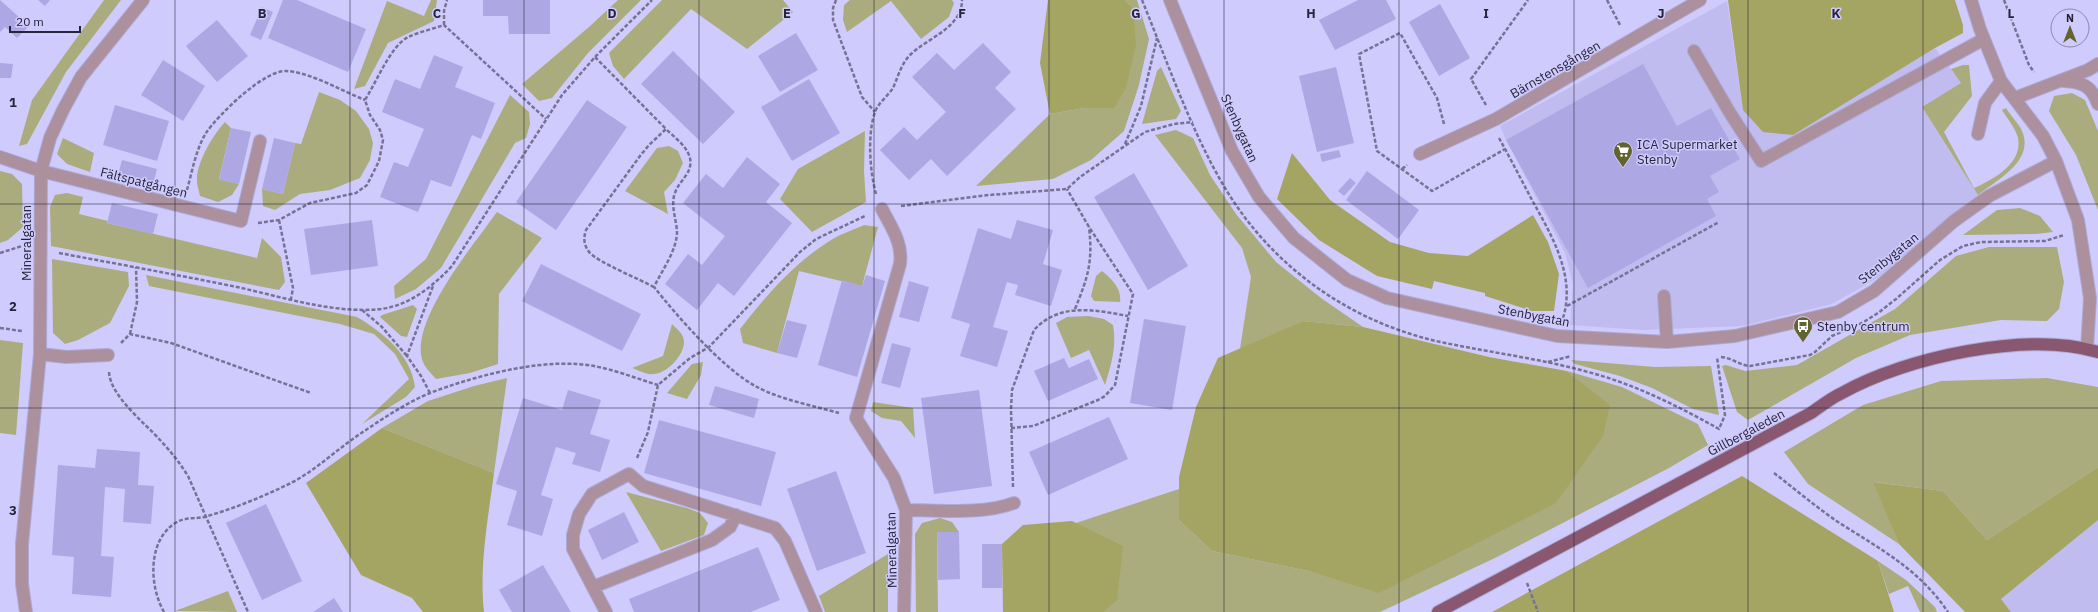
<svg xmlns="http://www.w3.org/2000/svg" width="2098" height="612" font-family="'IBM Plex Sans',sans-serif">
<style>
.built{fill:#c0bcf0}
.green{fill:#abac7d}
.forest{fill:#a4a463}
.building{fill:#ada8e3}
.lines{fill:none;stroke-linecap:round;stroke-linejoin:round}
.minor-casing{stroke:#ada9d6;stroke-width:14}
.major-casing{stroke:#ada9d6;stroke-width:14}
.path{stroke:#767296;stroke-width:2.5;stroke-dasharray:4 2;stroke-linecap:butt}
.minor{stroke:#ac909d;stroke-width:12}
.major{stroke:#895870;stroke-width:12}
.grid{fill:none;stroke:#26233b;stroke-width:1;stroke-opacity:0.55}
.labels{text-anchor:middle;stroke-width:3;stroke-linejoin:round;paint-order:stroke}
.street-label{font-size:13px;fill:#26233b;stroke:#cfcbfd}
.poi-label{font-size:13px;fill:#26233b;stroke:#cfcbfd;text-anchor:start}
.grid-label{font-size:13px;text-anchor:middle;font-weight:bold;fill:#26233b;stroke:#cfcbfd;stroke-width:3;stroke-linejoin:round;paint-order:stroke}
</style>
<rect width="100%" height="100%" fill="#cfcbfd"/>
<!-- built -->
<path class="built" d="M1727 1 1743 110 1793 134 1935 48 1961 83 1922 107 1978 195 1895 268 1832 304 1742 326 1643 330 1570 325 1573 284 1565 253 1506 140 1500 126Z
M2098 520V612H2011L2001 599Z"/>
<!-- green -->
<path class="green" d="M104 0H121L66 72 27 144 19 146 32 100Z
M431 0H437L434 21 388 43 365 86 354 89 387 1 424 16Z
M618 0H641L588 53 552 98 539 101 522 84 589 27Z
M662 0H783L793 12 747 49 691 9 624 79 613 66 609 53Z
M850 0H952L954 3 949 17 921 39 891 1 847 32 843 20 844 5Z
M1125 0H1137L1149 39 1139 85 1124 131 1091 160 1053 179 976 186 1050 114 1084 108H1114L1133 8Z
M1963 65H1969L1972 96 1944 132 1974 188C1994 179 2023 163 2018 138 2016 129 2007 118 2002 110L2006 108C2011 116 2019 124 2022 131 2035 161 1997 180 1978 195L1922 107 1961 83 1951 69Z
M1161 67 1181 111 1176 119 1142 124 1157 71Z
M319 92 340 100 356 111 369 129 373 143 370 160 360 178 330 190 300 194 275 210 263 206 262 189 283 194 295 143 301 144Z
M2072 93 2085 100 2098 131V210L2076 155 2049 111 2054 96Z
M510 95 529 112 530 124 526 138 515 143 441 268 416 289 395 299 394 286 426 259Z
M225 122 231 128 219 179 239 184 232 195 218 202 200 196C199 191 197 186 197 181 196 163 213 135 225 122Z
M1176 130 1193 138 1210 175 1236 214 1276 262 1321 298 1363 327 1303 321 1240 349 1251 277 1242 248 1155 135Z
M865 131 864 171 866 202 812 232 780 199 798 169Z
M63 138 94 153 90 172 67 164 57 154Z
M669 146 678 151 683 163 675 180 664 192 668 214 625 191 657 148Z
M0 171 12 174 22 184 23 227 8 240 0 243Z
M67 193 83 197 79 214 108 221 107 223 257 258 262 238 281 257 285 282 279 290 51 246 50 207 55 195Z
M2020 208 2040 216 2053 232 2036 234 1963 235 1997 210Z
M497 212 542 238 499 294 498 364 470 373 436 379C429 371 422 365 421 354 416 314 474 244 497 212Z
M864 225 878 227 862 286 799 271 777 353 743 343 740 329C765 297 793 264 828 242 838 235 853 230 864 225Z
M1989 247H2057L2064 282 2059 309 2047 321 2001 320 1910 335 1856 358 1748 420 1737 412 1722 366 1726 365 1745 371 1797 365 1895 309 1956 256Z
M52 259 128 272 129 286 110 323 78 340 65 344 53 333Z
M1102 271C1112 279 1122 289 1120 302L1094 301 1091 296 1096 276Z
M146 275 357 317C384 333 411 355 415 387L406 397 362 424 409 379 395 354 374 334 340 324 149 286Z
M413 305 417 309 407 337 401 336 380 317 382 315Z
M1088 316 1104 319 1113 325C1117 345 1111 366 1105 385L1089 350 1071 358 1056 323 1067 317Z
M672 324C677 329 684 334 684 342 684 355 667 374 653 374 647 375 638 370 632 368L663 356Z
M0 340 23 343 16 435 0 433Z
M1571 360 1655 367 1711 366 1719 415 1693 409 1652 388 1620 376 1575 364Z
M703 362 701 375 687 399 667 393 692 364Z
M1567 371 1622 387 1698 424 1708 445 1669 468 1495 558 1380 612H1104L1117 601 1076 523 1179 489V520L1212 551 1308 571 1379 592 1610 406Z
M507 378 494 473 382 428 428 401 474 386Z
M2047 378 2098 387V467L1987 540 1943 491 1874 482 1899 544 1808 484 1784 452 1863 405 1941 381Z
M873 402 913 408 915 438 901 421 882 418 871 411Z
M626 492 687 508 700 513 708 523 704 535 661 551Z
M940 518 952 522 959 532 937 533 938 612H916L915 534 922 523Z
M888 554V612H825L819 596Z
M1878 561 1906 580 1935 607 1937 612H1920L1908 586 1889 594Z
M228 591 237 612 175 611Z"/>
<!-- forest -->
<path class="forest" d="M1048 0H1125L1133 8 1136 45 1126 88 1114 108H1084L1050 114 1040 63Z
M1955 0 1963 25V33L1935 48 1793 135 1763 132 1743 110 1728 0Z
M1292 153 1330 200 1390 242 1429 253 1468 256 1533 215 1548 242 1559 274 1554 311H1532L1485 296V293L1434 281 1432 289 1377 276 1319 240 1277 199Z
M1303 321 1363 327 1489 357 1567 371 1610 405 1603 436 1556 503 1379 593 1308 571 1212 551 1179 520V477L1196 407 1218 358Z
M382 428 494 473C488 519 479 566 484 612H423L412 598 361 575 306 483Z
M2098 467V520L2001 599 2011 612H1965L1899 544 1873 482 1943 491 1987 540Z
M1742 476 1878 561 1894 612H1492Z
M1072 521 1123 546 1117 601 1104 612H1003L1002 544 1023 525Z"/>
<!-- building -->
<path class="building" d="M0 0 29 26 17 38 5 27 0 32Z
M38 0H50L45 6Z
M283 0H297L366 29 348 72 268 38Z
M483 0H550V34H509L508 16H483Z
M1358 0H1386L1396 19 1335 50 1319 20Z
M1440 4 1470 58 1439 76 1409 22Z
M262 7 273 12 261 40 250 35Z
M217 20 248 56 217 82 186 46Z
M796 33 818 70 780 92 758 56Z
M983 43 1011 72 995 88 1016 109 947 176 931 159 909 180 880 150 904 127 917 140 946 112 912 77 937 53 954 70Z
M673 51 735 112 703 144 641 84Z
M434 55 463 67 455 87 495 103 481 139 472 135 451 187 431 180 418 212 380 197 394 162 408 167 424 129 382 112 395 79 420 89Z
M163 60 205 86 183 121 141 95Z
M0 63 13 64 11 78H0Z
M1643 64 1677 126 1711 108 1740 159 1710 176 1719 192 1707 199 1716 216 1588 288 1506 140Z
M1336 67 1354 143 1317 152 1299 76Z
M809 79 840 133 792 161 761 107Z
M587 100 627 127 556 230 516 202Z
M115 105 169 121 157 161 103 145Z
M231 128 251 132 239 184 219 180Z
M274 138 295 143 283 194 262 189Z
M1339 150 1341 157 1322 162 1320 154Z
M747 157 780 184 766 202 792 223 734 296 718 283 697 310 665 284 688 254 702 265 725 236 683 203 706 174 723 188Z
M122 160 157 169 152 188 117 179Z
M1367 171 1419 210 1398 239 1346 200Z
M1134 173 1188 266 1148 290 1094 197Z
M1350 178 1356 183 1344 196 1338 191Z
M112 203 158 214 153 234 107 223Z
M372 220 378 266 311 275 304 229Z
M1017 220 1053 230 1043 264 1062 270 1051 306 1015 295 1018 285 1007 282 993 327 1008 331 997 367 960 356 970 324 951 318 978 228 1011 239Z
M541 264 641 314 622 351 522 301Z
M866 275 885 281 857 377 818 365 842 280 862 286Z
M909 281 929 287 919 322 899 317Z
M1144 319 1186 326 1172 410 1130 403Z
M787 320 807 325 797 358 777 353Z
M892 343 911 348 900 388 881 383Z
M1064 358 1069 368 1089 359 1098 379 1048 401 1034 371Z
M715 386 759 399 754 418 709 405Z
M568 390 601 400 590 434 610 440 600 472 572 464 576 453 556 447 541 495 553 499 542 536 507 525 517 491 496 484 523 398 562 410Z
M979 390 992 486 934 494 921 398Z
M1109 417 1128 459 1048 495 1029 452Z
M659 420 776 452 761 506 644 473Z
M97 449 140 452 138 485 154 486 151 524 123 522 125 489 105 487 101 556 114 557 111 597 72 594 74 557 52 555 58 465 95 468Z
M836 471 866 553 817 571 787 489Z
M266 504 302 581 262 600 226 523Z
M624 512 639 542 602 560 588 530Z
M937 532H959L960 579 938 580Z
M982 544H1002V588H982Z
M758 547 780 600 751 612H634L629 599Z
M543 565 571 612H512L499 590Z
M334 598 343 612H313Z"/>
<g class="lines">
<defs>
<path id="minor" d="M1170 0 1232 151 1259 197 1294 238 1347 280 1387 298 1557 336 1667 342 1735 336 1838 312 1874 291 1954 221 1989 196 2056 161
M1971 0 1980 29 2001 81 2043 136 2056 161 2078 220 2090 298 2087 349
M1694 51 1730 113 1761 161 1984 39
M2063 81C2082 82 2091 85 2098 104
M2015 98 2088 70 2098 64
M1978 134 1985 103 2001 81
M1420 154 1496 119 1700 0
M0 157 41 171 241 221 260 141
M882 209C891 227 903 243 900 264L856 418 894 478 906 510 904 612
M1664 296 1667 342
M40 354 66 357 108 355
M906 510C939 510 982 515 1014 503
M593 587 712 540 730 527 736 515
M26 612 22 584V544L40 354 41 171 50 138 63 110 81 77 143 0
M606 612 573 549V535L579 514 592 494 629 474 643 486 775 528 785 541 816 612"/>
<path id="major" d="M1438 612 1811 413C1821 406 1831 398 1842 393 1906 357 2027 331 2098 352"/>
</defs>
<!-- minor casing -->
<use href="#minor" class="minor-casing"/>
<!-- major casing -->
<use href="#major" class="major-casing"/>
<!-- path -->
<path class="path" d="M836 0 833 8V20L862 97 875 112
M1142 0C1167 61 1191 131 1225 188 1272 266 1347 320 1436 341 1486 352 1538 358 1588 372 1634 384 1678 406 1719 429L1725 415 1717 357
M1607 0 1620 25
M2004 0 2029 65 2034 72
M444 25V11L447 0
M595 57 666 129
M1486 105 1471 79 1528 0
M1444 124 1437 98 1400 33 1359 54 1377 151 1432 191 1505 149
M1499 138C1510 158 1521 179 1532 200 1552 236 1576 276 1563 318
M1125 144 1141 106 1157 38
M1402 169 1407 165
M187 190C192 172 196 149 206 133 218 115 264 70 286 71 310 72 342 91 365 100
M876 194C870 172 867 135 875 112 878 103 888 96 893 88 898 77 901 64 910 55 927 38 962 28 962 0
M901 206 989 195 1067 189 1080 177 1145 132 1174 124 1193 122
M279 220 293 288 291 299
M258 223 279 220 310 203 356 193 367 185 379 161 383 140 380 130 370 115 365 100C377 81 390 47 408 37 419 32 433 29 444 25L546 119
M0 253 22 246
M59 253C118 264 178 275 237 287 283 297 333 314 381 309 410 305 432 287 452 266L562 95 595 57 652 0
M654 287C641 280 598 262 590 253 584 246 583 239 586 230L640 156 649 145 666 129C674 137 687 146 690 158 693 174 679 180 675 193 670 205 677 221 677 233 676 252 662 270 654 287 678 317 723 369 757 387 779 399 814 406 839 413
M1567 306 1719 222
M1075 309C1088 277 1093 262 1089 227
M362 310 381 326 407 356
M0 328 22 331
M130 334 137 302 136 267
M121 343 130 334 171 343 311 393
M1721 357C1732 358 1739 365 1750 366L1810 355 1815 352 1832 336 1862 323 1878 313 1896 299 1940 260 1963 246 1981 242 2045 241 2064 235
M1548 362 1571 356
M109 372C110 396 146 424 161 441 171 452 180 463 188 476L248 612
M430 393 421 376 407 356 433 286
M1011 428 1033 426 1098 400 1105 396 1115 385 1133 294 1089 227 1067 189
M637 458 648 432 658 385 690 358 709 347 800 252 816 239 865 216
M1774 473C1795 489 1816 507 1838 522 1880 549 1919 569 1948 612
M1013 487 1011 409 1012 390 1034 330C1060 302 1095 310 1128 316
M1527 583 1538 612
M164 612C149 586 147 539 177 522 186 517 195 519 204 517 233 509 262 497 289 484 315 471 336 450 360 434 382 419 406 403 430 393 472 377 531 361 576 364 604 365 631 377 658 385"/>
<!-- minor -->
<use href="#minor" class="minor"/>
<!-- major -->
<use href="#major" class="major"/>
</g>
<!-- grid -->
<path class="grid" d="M175 0V612M350 0V612M524 0V612M699 0V612M874 0V612M1049 0V612M1224 0V612M1399 0V612M1574 0V612M1748 0V612M1923 0V612M0 204H2098M0 408H2098"/>
<!-- icons -->
<defs>
<symbol id="supermarket-pin" viewBox="-11 -11 22 30"><path d="M0 17L-7.5 6A9.5 9.5 0 1 1 7.5 6Z" fill="#636330" stroke="#cfcbfd"/><path d="M-6-5.5h2.5l.6 2H6L4.5 2H-2.5L-4.4-4H-6ZM-1.5 3.2a1.3 1.3 0 1 0 .1 0ZM3 3.2a1.3 1.3 0 1 0 .1 0Z" fill="#fff"/></symbol>
<symbol id="bus-pin" viewBox="-11 -11 22 30"><path d="M0 17L-7.5 6A9.5 9.5 0 1 1 7.5 6Z" fill="#636330" stroke="#cfcbfd"/><path d="M-5-6H5V4H4V6H2V4H-2V6H-4V4H-5ZM-3.5-4V0h7V-4ZM-3.5 1.2v1.5H-2V1.2ZM2 1.2v1.5H3.5V1.2Z" fill="#fff"/></symbol>
</defs>
<g fill-rule="evenodd">
<use href="#supermarket-pin" x="1612" y="140" width="22" height="30"/>
<use href="#bus-pin" x="1792" y="315" width="22" height="30"/>
</g>
<g class="labels">
<!-- street labels -->
<g class="street-label">
<text transform="translate(1555 69) rotate(-30)" y="5">Bärnstensgången</text>
<text transform="translate(1240 128) rotate(66)" y="5">Stenbygatan</text>
<text transform="translate(144 182) rotate(14)" y="5">Fältspatgången</text>
<text transform="translate(26 243) rotate(-90)" y="5">Mineralgatan</text>
<text transform="translate(1888 258) rotate(-39)" y="5">Stenbygatan</text>
<text transform="translate(1534 315) rotate(11)" y="5">Stenbygatan</text>
<text transform="translate(1746 432) rotate(-28)" y="5">Gillbergaleden</text>
<text transform="translate(891 550) rotate(-91)" y="5">Mineralgatan</text>
</g>
<!-- poi labels -->
<g class="poi-label">
<text x="1637" y="149">ICA Supermarket<tspan x="1637" dy="15">Stenby</tspan></text>
<text x="1817" y="331">Stenby centrum</text>
</g>
</g>
<g class="grid-label">
<text x="262" y="18">B</text>
<text x="437" y="18">C</text>
<text x="612" y="18">D</text>
<text x="787" y="18">E</text>
<text x="962" y="18">F</text>
<text x="1136" y="18">G</text>
<text x="1311" y="18">H</text>
<text x="1486" y="18">I</text>
<text x="1661" y="18">J</text>
<text x="1836" y="18">K</text>
<text x="2011" y="18">L</text>
<text x="13" y="107">1</text>
<text x="13" y="311">2</text>
<text x="13" y="515">3</text>
</g>
<!-- north arrow -->
<g transform="translate(2070 28)"><circle r="19" fill="#cfcbfd" stroke="#8b88af"/>
<path d="M0-3L7 15L0 10L-7 15Z" fill="#636330"/>
<text y="-6" font-size="11" font-weight="bold" text-anchor="middle" fill="#26233b">N</text>
</g>
<!-- scale -->
<path d="M10 26v6h70v-6" fill="none" stroke="#26233b" stroke-width="2"/>
<text x="16" y="26" font-size="12" fill="#26233b" stroke="#cfcbfd" stroke-width="3" paint-order="stroke">20 m</text>
</svg>
